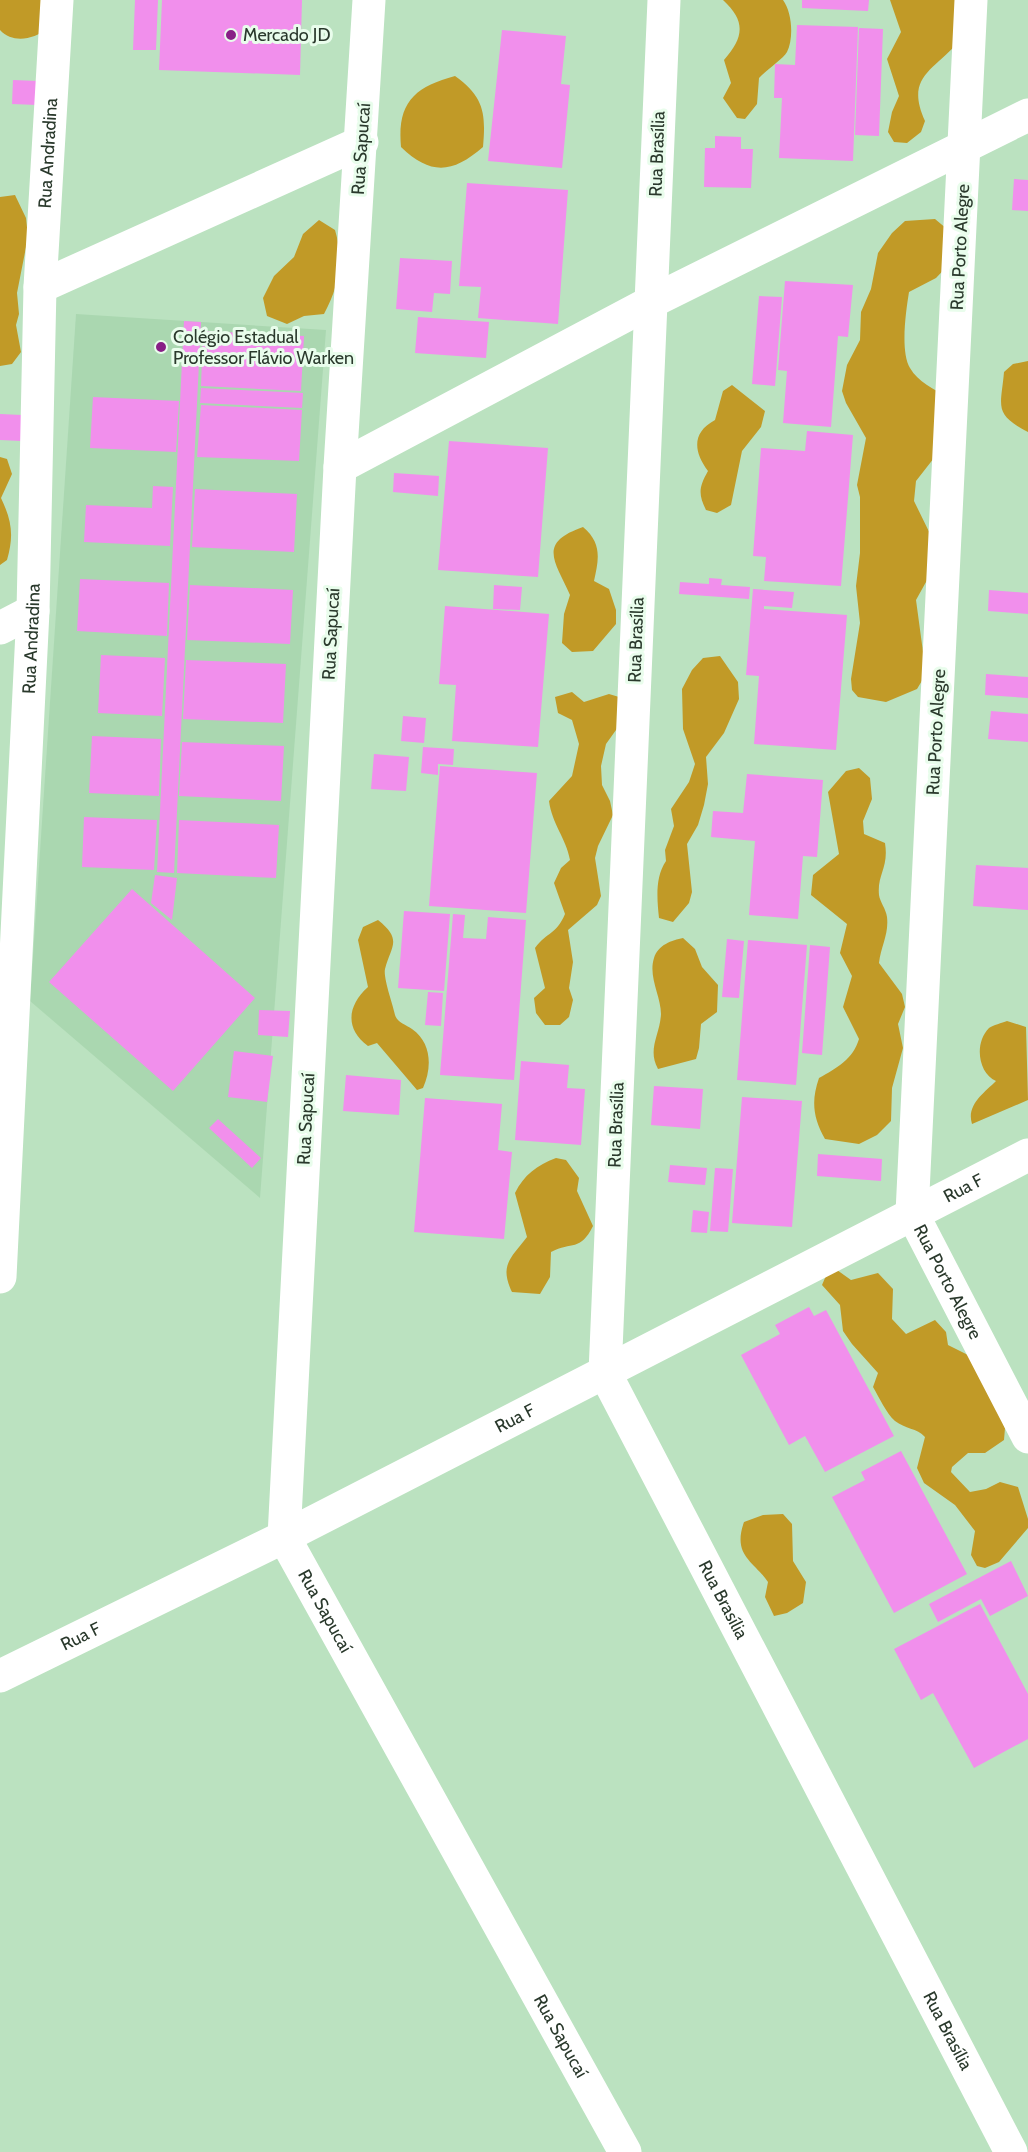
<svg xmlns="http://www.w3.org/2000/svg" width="1028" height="2152" font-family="Cabin,sans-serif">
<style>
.built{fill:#aad7b0}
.forest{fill:#c19a27}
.building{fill:#f18fec}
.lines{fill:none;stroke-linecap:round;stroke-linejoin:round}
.minor{stroke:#fff;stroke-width:33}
.poi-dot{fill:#881f86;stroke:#e9fdec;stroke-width:2}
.labels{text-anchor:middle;stroke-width:6;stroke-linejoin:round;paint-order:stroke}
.poi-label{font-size:18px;fill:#2a392c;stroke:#e9fdec;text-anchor:start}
.street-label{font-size:18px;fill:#2a392c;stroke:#e9fdec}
</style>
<rect width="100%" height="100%" fill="#bbe2c0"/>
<!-- built -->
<path class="built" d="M76 314 326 330 260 1198 30 1001Z"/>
<!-- forest -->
<path class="forest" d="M0 0H43L47 29C34 39 13 44 0 30Z
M723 0H783C792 12 794 38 787 52 783 59 765 71 759 78L757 104 745 119 737 118 723 98 731 83 724 60C743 38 747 22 723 0Z
M890 0H958L957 44C930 72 906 79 925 121L921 132 907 143 894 142 888 132 892 112 899 96 887 59 901 32Z
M455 76C484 97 486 113 483 147 453 173 431 176 401 147 397 103 414 87 455 76Z
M15 195 26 218 28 237 17 293 19 314 16 325 21 352 12 364 0 366V197Z
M935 219 953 234 956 257 936 278 909 292C906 311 900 351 910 368 918 382 934 389 947 397L934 458 916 481 914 501 936 546 931 573 916 600 926 674 917 689 886 702 858 697 852 690 851 679 860 623 856 586 860 553V497L857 485 866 438 846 403 842 391 847 365 860 340 861 312 871 289 878 253 892 233 905 221Z
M319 220 335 230C344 260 339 286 324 314L304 316 287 324 267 316 263 298 274 276 294 257 303 234Z
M1028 361V432C993 414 1001 407 1004 372L1013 364Z
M732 385 765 411 761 427 742 451 731 505 717 513 706 510C698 494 699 487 708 471 694 452 691 433 715 420L723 391Z
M0 457 7 459 12 474 1 498C12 521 14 536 7 560L0 565Z
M583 527C602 543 599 559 594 581L609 589 616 610V624L593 651 572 652 562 643 564 614 570 595C555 561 537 543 583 527Z
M720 656 738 682 739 699 724 733 706 757 708 784 704 805 698 825 687 844 692 892 689 903 673 922 659 918C657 899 655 877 666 861L665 850 674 826 671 809 689 782 695 764 683 729 682 689 692 670 703 658Z
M572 692 584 702 609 694 619 697 621 723 606 744 601 766 602 785 610 801 613 815 598 846 595 858 601 896 597 905 568 930 573 962 569 988 573 1000 569 1017 560 1025H545L536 1013 534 998 545 988 535 948C548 931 556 935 565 914L554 883 561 868 570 860C566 838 552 824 549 801L572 776 579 744 572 720 558 713 555 697Z
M859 768 870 778 872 799 863 821 864 834 885 843C889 868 877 874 879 895 880 902 886 909 887 917 889 934 881 946 879 963L902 994 905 1007 898 1024 903 1048 892 1088 891 1121 877 1135 859 1144 825 1139C813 1118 811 1101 819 1078 837 1068 853 1059 859 1039L843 1007 852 976 840 953 847 924 811 895 813 875 839 854 828 792 846 771Z
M378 920C403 940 391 946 385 969 383 978 393 1005 395 1015 397 1022 406 1025 412 1029 432 1043 432 1068 423 1088L417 1090 377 1043 368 1046C344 1028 348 1005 368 987L358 940 363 927Z
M683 938 695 949 702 967 718 985 717 1012 701 1024 699 1048 696 1059 658 1069C647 1049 660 1035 661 1014 661 996 648 977 654 958 658 945 672 940 683 938Z
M1007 1021 1026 1027 1028 1100 972 1124C966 1105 984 1093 996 1081 978 1073 974 1043 989 1028 993 1025 1002 1023 1007 1021Z
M556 1158 566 1160 579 1178 577 1191 593 1226C580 1252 572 1241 551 1252L550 1277 540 1294 512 1292C499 1265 511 1258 527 1237L515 1193C524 1175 537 1165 556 1158Z
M837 1270 851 1280 878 1273 893 1289 892 1319 906 1334 935 1320 946 1332 948 1345 974 1358 1005 1428 1004 1440 985 1453H968L952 1467 951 1472 970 1492 986 1489 1000 1482 1018 1487 1028 1519V1528L999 1562 985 1568 977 1566 971 1555 975 1531 955 1505 924 1483 917 1468 925 1437C917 1428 905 1429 895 1421 886 1413 879 1397 873 1387L878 1373 852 1344 843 1331 840 1305 822 1285 828 1271Z
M783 1514 792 1524 793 1561 806 1582 803 1603 787 1613 774 1616 765 1597 768 1582C754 1561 732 1556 744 1522L763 1515Z"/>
<!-- building -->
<path class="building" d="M135 0H158L156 50H133Z
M162 0H302L300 75 159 70Z
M802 0H869L868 11 802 8Z
M797 25 858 27 853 161 779 158 782 98H774L775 64 795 65Z
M859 28 883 29 879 136 855 135Z
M502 30 566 36 561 84 570 85 562 168 488 161Z
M13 80 38 81 37 105 12 104Z
M715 136 741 137V149H753L751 188 704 187 705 148H715Z
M1014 179 1028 180V211L1012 210Z
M467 183 568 190 558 324 478 318 481 287 459 286Z
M400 258 452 261 450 294 434 293 432 312 396 309Z
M785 281 853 285 848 337 838 336 831 427 783 423 787 371 778 370Z
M759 296 782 297 775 386 752 384Z
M418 317 489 322 486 358 415 353Z
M184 321 201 322 174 873 157 872Z
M203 331 304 336 301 391 201 386Z
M201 388 303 393 302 408 200 403Z
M93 397 179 401 176 452 90 448Z
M201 405 302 410 299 461 197 457Z
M0 414 22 415 21 441 0 440Z
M807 431 853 435 841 586 764 581 766 557 753 556 761 448 805 451Z
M449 441 548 448 538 577 438 570Z
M394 473 439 476 438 496 393 492Z
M153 486 173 487 170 546 84 542 86 505 152 508Z
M195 489 297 494 294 552 192 547Z
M709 578 722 579 721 585 750 587 749 599 679 594 680 582 709 584Z
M80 579 169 583 167 636 77 631Z
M190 585 293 590 290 644 187 640Z
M494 585 522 587 520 610 493 609Z
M753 589 794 592 792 608 764 606V609L847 615 836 750 754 744 759 676 746 675Z
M989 590 1028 593V614L988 611Z
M445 606 549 614 538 747 452 741 456 685 439 684Z
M101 655 165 658 162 716 98 713Z
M186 660 286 664 283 723 183 719Z
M986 674 1028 677V698L985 695Z
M991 711 1028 714V742L988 739Z
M403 716 426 718 424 743 401 741Z
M92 736 161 739 159 796 89 793Z
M182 742 284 746 281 801 179 796Z
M423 747 454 749 453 765 438 764V775L421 773Z
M374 754 409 757 406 791 371 789Z
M440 766 537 773 526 913 429 906Z
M747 774 823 780 817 857 803 856 798 919 749 915 755 841 711 837 713 811 743 813Z
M84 817 157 820 154 870 82 867Z
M179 820 279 825 276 878 177 873Z
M976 865 1028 868V910L973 906Z
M155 875 177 878 172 920 151 903Z
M132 889 255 998 173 1091 49 982Z
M404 911 450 914 444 991 398 988Z
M453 914 465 915 463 938 486 939 488 917 526 920 514 1080 440 1075Z
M727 939 744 941 739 998 722 997Z
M748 940 807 945 796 1085 737 1080Z
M810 945 830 947 822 1055 802 1053Z
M428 992 443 993 441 1026 425 1025Z
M259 1010 290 1011 288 1037 258 1035Z
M234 1051 273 1056 267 1102 228 1097Z
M521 1061 569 1065 567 1088 585 1089 581 1145 515 1140Z
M346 1075 401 1080 399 1115 343 1111Z
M654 1086 703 1089 700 1129 651 1125Z
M742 1097 802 1101 792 1227 732 1223Z
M425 1098 502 1104 498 1150 512 1152 504 1239 414 1232Z
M218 1119 261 1158 252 1168 209 1128Z
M818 1154 882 1159 881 1181 817 1176Z
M670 1165 707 1168 705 1185 668 1182Z
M715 1168 733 1169 728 1232 710 1231Z
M693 1210 709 1212 707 1233 691 1232Z
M809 1307 814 1316 826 1310 894 1436 825 1472 805 1436 789 1445 741 1355 780 1334 775 1325Z
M901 1451 967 1574 894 1613 832 1497 865 1480 861 1472Z
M1011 1561 1028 1596 990 1616 981 1599 938 1622 929 1604Z
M980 1604 1028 1694V1739L974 1768 933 1693 921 1700 894 1649Z"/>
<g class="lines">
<!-- minor -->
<g class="minor">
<path id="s1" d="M369 0 340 467 284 1537 625 2152"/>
<path id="s2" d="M664 0 605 1373 1011 2152"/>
<path id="s3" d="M971 0 912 1213 1028 1437"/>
<path d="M40 287 362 142"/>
<path d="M340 467 651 302 1028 115"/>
<path d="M0 628 33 611"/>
<path id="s4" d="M0 1277 33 611 40 287 57 0"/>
<path id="s5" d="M0 1676 284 1537 1028 1155"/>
</g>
</g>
<!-- markers -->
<g class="poi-dot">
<circle cx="231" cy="35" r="6"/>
<circle cx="161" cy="347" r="6"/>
</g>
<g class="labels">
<!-- poi labels -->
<g class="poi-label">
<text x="243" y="41">Mercado JD</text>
<text x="173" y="343">Colégio Estadual<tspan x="173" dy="21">Professor Flávio Warken</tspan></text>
</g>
<!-- street labels -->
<g class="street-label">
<text transform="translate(361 149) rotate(-86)" y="6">Rua Sapucaí</text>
<text dy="6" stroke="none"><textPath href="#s4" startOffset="1125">Rua Andradina</textPath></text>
<text transform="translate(657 154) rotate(-88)" y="6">Rua Brasília</text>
<text transform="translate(960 247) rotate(-87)" y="6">Rua Porto Alegre</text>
<text transform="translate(331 634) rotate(-87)" y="6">Rua Sapucaí</text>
<text dy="6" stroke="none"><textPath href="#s4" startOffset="639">Rua Andradina</textPath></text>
<text transform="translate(636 640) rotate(-88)" y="6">Rua Brasília</text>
<text transform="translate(936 732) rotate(-87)" y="6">Rua Porto Alegre</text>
<text transform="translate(306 1119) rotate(-87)" y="6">Rua Sapucaí</text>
<text transform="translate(616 1125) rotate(-88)" y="6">Rua Brasília</text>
<text dy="6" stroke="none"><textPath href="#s5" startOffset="1080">Rua F</textPath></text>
<text dy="6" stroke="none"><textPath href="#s3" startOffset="1292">Rua Porto Alegre</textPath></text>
<text dy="6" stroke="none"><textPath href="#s5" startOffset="576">Rua F</textPath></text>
<text dy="6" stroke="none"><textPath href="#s2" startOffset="1630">Rua Brasília</textPath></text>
<text dy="6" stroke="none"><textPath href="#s1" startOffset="1624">Rua Sapucaí</textPath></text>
<text dy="6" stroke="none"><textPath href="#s5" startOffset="90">Rua F</textPath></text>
<text dy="6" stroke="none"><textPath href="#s2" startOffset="2116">Rua Brasília</textPath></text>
<text dy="6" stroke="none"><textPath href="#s1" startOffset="2110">Rua Sapucaí</textPath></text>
</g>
</g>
</svg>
